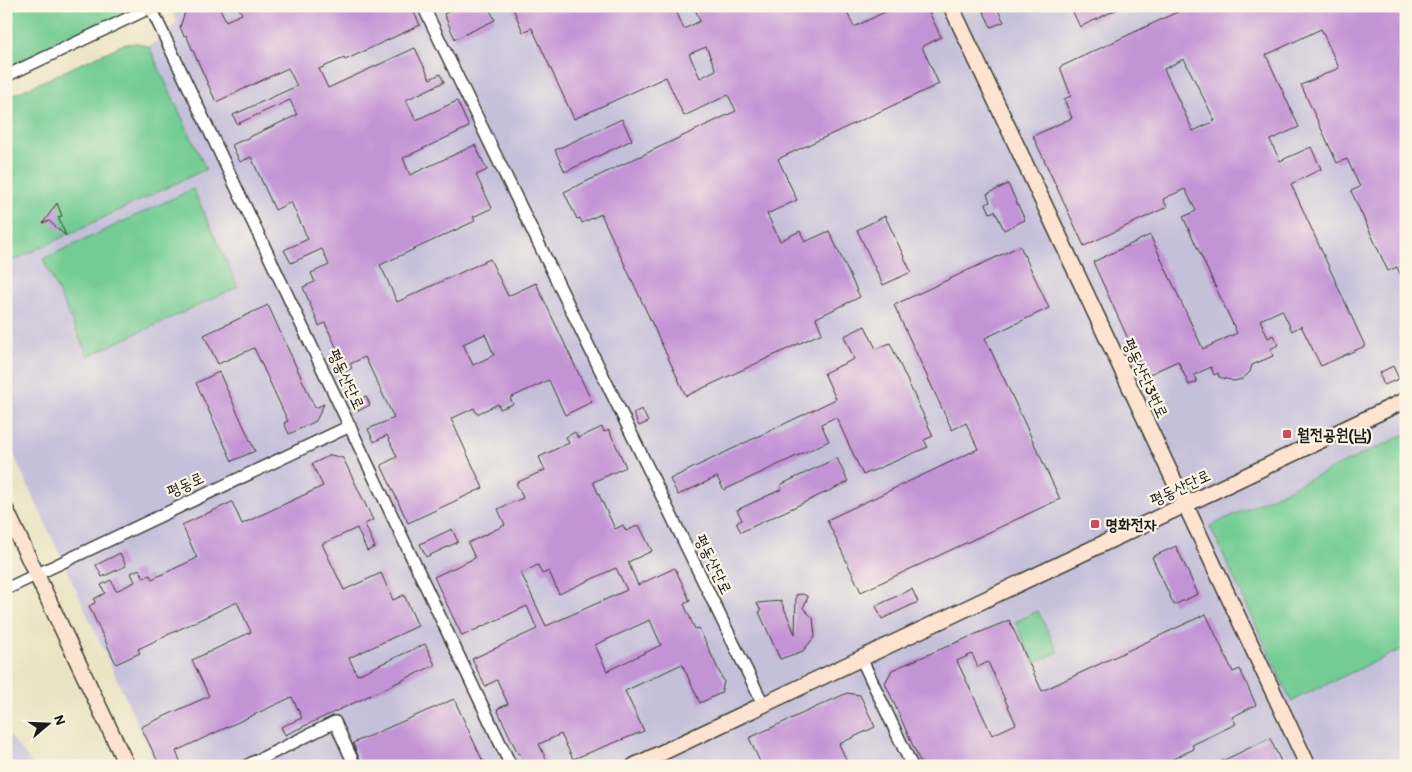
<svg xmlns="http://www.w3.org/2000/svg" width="1412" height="772" font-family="Itim,'Poor Story',sans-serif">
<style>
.industrial{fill:#c5c0da}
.green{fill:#72cc93;stroke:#477458}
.building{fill:#c293d5;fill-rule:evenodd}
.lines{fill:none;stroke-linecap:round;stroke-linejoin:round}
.street-casing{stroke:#3b3a35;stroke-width:14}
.secondary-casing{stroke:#3b3a35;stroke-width:18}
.street{stroke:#fff;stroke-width:11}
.secondary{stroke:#fde4d0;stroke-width:15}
.poi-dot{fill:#d1495b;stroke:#fcf5e5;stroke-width:2}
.labels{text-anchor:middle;stroke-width:4.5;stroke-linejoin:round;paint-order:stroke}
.street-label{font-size:16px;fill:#1c1c1c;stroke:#fcf5e5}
.poi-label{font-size:16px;font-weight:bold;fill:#1c1c1c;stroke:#fcf5e5;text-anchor:start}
</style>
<rect width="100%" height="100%" fill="#fcf5e5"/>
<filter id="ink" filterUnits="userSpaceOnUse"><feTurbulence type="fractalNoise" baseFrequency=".02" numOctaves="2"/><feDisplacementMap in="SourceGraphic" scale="10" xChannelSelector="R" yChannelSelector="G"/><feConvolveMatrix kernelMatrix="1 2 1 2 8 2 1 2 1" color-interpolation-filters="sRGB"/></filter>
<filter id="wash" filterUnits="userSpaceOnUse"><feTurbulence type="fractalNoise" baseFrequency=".0096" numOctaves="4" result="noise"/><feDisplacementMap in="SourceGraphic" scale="20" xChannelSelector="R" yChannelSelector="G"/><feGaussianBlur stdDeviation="1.12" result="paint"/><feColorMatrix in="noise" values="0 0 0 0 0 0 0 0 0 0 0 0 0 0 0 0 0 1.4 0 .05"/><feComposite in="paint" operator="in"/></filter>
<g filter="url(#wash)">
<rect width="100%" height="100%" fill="#ebe4c4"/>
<!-- industrial -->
<path class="industrial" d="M169 6H1406V766H157L6 438V264L206 169 149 47 177 23Z
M6 731 34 766H6Z"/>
<!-- green -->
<path class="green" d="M6 6H132L131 12 6 69Z
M138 43 149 47 206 169 6 264V98L124 44Z
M193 189 238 287 88 356 43 259Z
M1406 434V647L1291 701 1210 526Z
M1038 611 1058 652 1034 663 1015 622Z"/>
<g id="blocks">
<!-- building -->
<path class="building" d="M197 6H219L226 21 242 14 238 6H411L420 25 345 60 344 58 319 69 328 88 415 48 430 79 440 74 444 82 406 100 416 120 457 101 469 127 403 158 410 175 475 145 487 170 476 175 492 208 473 217 475 221 380 265 386 277 397 302 490 259 508 296 536 283 592 402 565 415 549 380 510 398 513 404 500 409 498 404 477 414 474 408 451 419 483 488 408 523 381 465 397 457 387 435 374 442 368 429 394 418 365 357 350 364 352 368 342 373 338 364 343 362 325 323 319 326 303 287 315 282 311 273 329 265 322 249 291 263 284 250 308 239 291 202 275 210 251 157 240 162 232 145 297 115 290 100 237 124 233 115 297 86 288 68 216 102 186 35 184 36 180 27 185 12ZM485 334 494 355 473 365 463 344Z
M461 6H488L495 20 455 39 444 14Z
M512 6H674L684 29 700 21 694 6H844L854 27 891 9 890 6H922L925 12 928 10 941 37 922 47 939 84 778 159 797 200 767 214 780 241 800 231 805 242 829 231 860 297 816 318 822 333 686 396 601 214 582 223 580 218 577 219 564 192 736 111 728 95 684 116 666 77 574 119 532 28 523 32ZM706 47 716 70 700 78 689 54Z
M981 6H996L1004 22 991 27Z
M1070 6H1124L1080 27Z
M1190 6H1406V287L1397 267 1388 271 1351 191 1360 187 1347 159 1337 163 1301 85 1339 68 1321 29 1266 55 1299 127 1270 140 1280 161 1311 147 1321 169 1291 184 1365 346 1321 366 1301 326 1292 331 1282 310 1260 320 1268 338 1273 335 1278 345 1270 349 1273 356 1252 365 1250 372 1242 379 1234 381 1219 377 1218 373 1214 375 1211 367 1194 375 1197 382 1189 385 1178 361 1145 376 1093 262 1150 235 1203 349 1237 333 1183 217 1196 211 1185 189 1163 199 1167 207 1084 246 1033 136 1072 118 1064 99 1071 96 1060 67ZM1184 59 1215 121 1193 131 1164 69Z
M622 119 632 140 565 172 555 150Z
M1008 184 1025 220 1004 230 995 211 990 213 986 204 990 202 987 194Z
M57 203 62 216 58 217 66 236 49 221 43 223Z
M885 216 911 272 883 285 857 230Z
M1020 246 1049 308 985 338 1060 499 861 592 827 520 978 449 966 423 952 430 894 305Z
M268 305 315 408 324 404 316 421 289 434 284 423 288 421 254 348 218 364 204 335Z
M865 326 876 349 890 343 933 436 924 440 928 447 863 475 836 417 821 424 829 441 724 490 717 477 678 495 670 479 836 399 824 373 854 359 844 336Z
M1393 366 1399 379 1384 385 1379 373Z
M219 372 255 451 232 461 196 383Z
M366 396 370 405 358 411 354 402Z
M642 409 648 422 639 426 633 413Z
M602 427 604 432 609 430 626 467 593 482 615 529 623 525 626 531 639 525 652 551 628 562 638 585 675 568 690 601 684 604 695 629 699 628 724 682 721 693 700 703 682 664 625 691 644 731 573 759 561 734 539 744 549 766H526L520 753 518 754 497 709 508 704 497 680 485 686 472 659 537 629 527 606 462 636 434 577 475 558 468 543 505 525 498 509 523 498 516 483 545 470 539 457 569 443 566 437 575 432 578 438ZM538 565 542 574 549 571 559 594 616 568 627 590 546 626 521 573ZM650 620 661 645 607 671 595 645Z
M331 455 343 458 373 520 365 524 375 547 367 551 357 528 322 544 344 590 381 573 393 600 404 595 418 626 349 658 357 675 425 644 435 665 285 735 281 727 302 718 292 697 176 751 182 766H160L141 727 209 696 192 660 251 632 237 602 138 649 140 653 116 664 89 606 95 603 94 599 105 593 101 585 111 580 116 591 135 582 131 573 139 569 144 578 150 575 152 579 197 558 182 525 232 502 242 524 323 486 312 464Z
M837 458 848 482 741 532 736 523 742 520 737 510 782 489 780 485Z
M452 529 458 542 426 557 420 544Z
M1176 546 1198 594 1174 605 1152 557Z
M120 553 126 566 102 577 96 565Z
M912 589 918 602 882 619 876 606Z
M803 594 808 597 803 608 813 618 815 636 803 651 780 659 759 612 761 611 757 603 781 601 795 634 796 595Z
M1206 614 1233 672 1240 669 1256 705 1232 717 1236 724 1192 745 1194 749 1158 766H922L885 683 892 670 1009 620 1042 691ZM972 654 978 667 988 662 1016 724 992 735 957 661Z
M847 693 860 695 875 727 839 744 849 766H762L749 738Z
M454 699 485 766H362L353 743Z
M1270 738 1283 766H1212Z"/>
</g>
</g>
<g filter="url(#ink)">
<use href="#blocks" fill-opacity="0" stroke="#3b3a35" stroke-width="1"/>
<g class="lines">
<defs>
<path id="street" d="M423 6 764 706
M151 8 511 766
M6 76 154 6
M6 589 350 426
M862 660 912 766
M246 766 335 722 355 766"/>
<path id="secondary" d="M150 6 151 8
M951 6 1308 766
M6 510 127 766
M634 766 1406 400"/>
</defs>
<!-- street casing -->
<use href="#street" class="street-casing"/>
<!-- secondary casing -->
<use href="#secondary" class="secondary-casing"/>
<!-- street -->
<use href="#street" class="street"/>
<!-- secondary -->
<use href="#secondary" class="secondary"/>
</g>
</g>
<!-- markers -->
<g class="poi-dot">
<rect x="1282" y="429" width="10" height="10" rx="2.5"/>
<rect x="1090" y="519" width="10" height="10" rx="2.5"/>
</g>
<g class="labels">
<!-- street labels -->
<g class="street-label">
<text transform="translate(1146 378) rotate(65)" y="6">평동산단3번로</text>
<text transform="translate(347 379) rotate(65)" y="6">평동산단로</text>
<text transform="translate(185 484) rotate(-25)" y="6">평동로</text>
<text transform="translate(1180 487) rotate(-25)" y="6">평동산단로</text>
<text transform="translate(714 564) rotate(64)" y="6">평동산단로</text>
</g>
<!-- poi labels -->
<g class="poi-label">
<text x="1297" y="440">월전공원(남)</text>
<text x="1105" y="530">명화전자</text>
</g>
</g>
<!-- margin -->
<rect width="1412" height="772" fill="none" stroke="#fcf5e5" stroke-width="25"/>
<!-- north arrow -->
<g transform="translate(48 724) rotate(71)" stroke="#fcf5e5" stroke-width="4" paint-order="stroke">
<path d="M0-4L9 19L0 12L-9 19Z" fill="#1c1c1c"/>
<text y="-8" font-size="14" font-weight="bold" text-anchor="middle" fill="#1c1c1c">N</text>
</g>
</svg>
